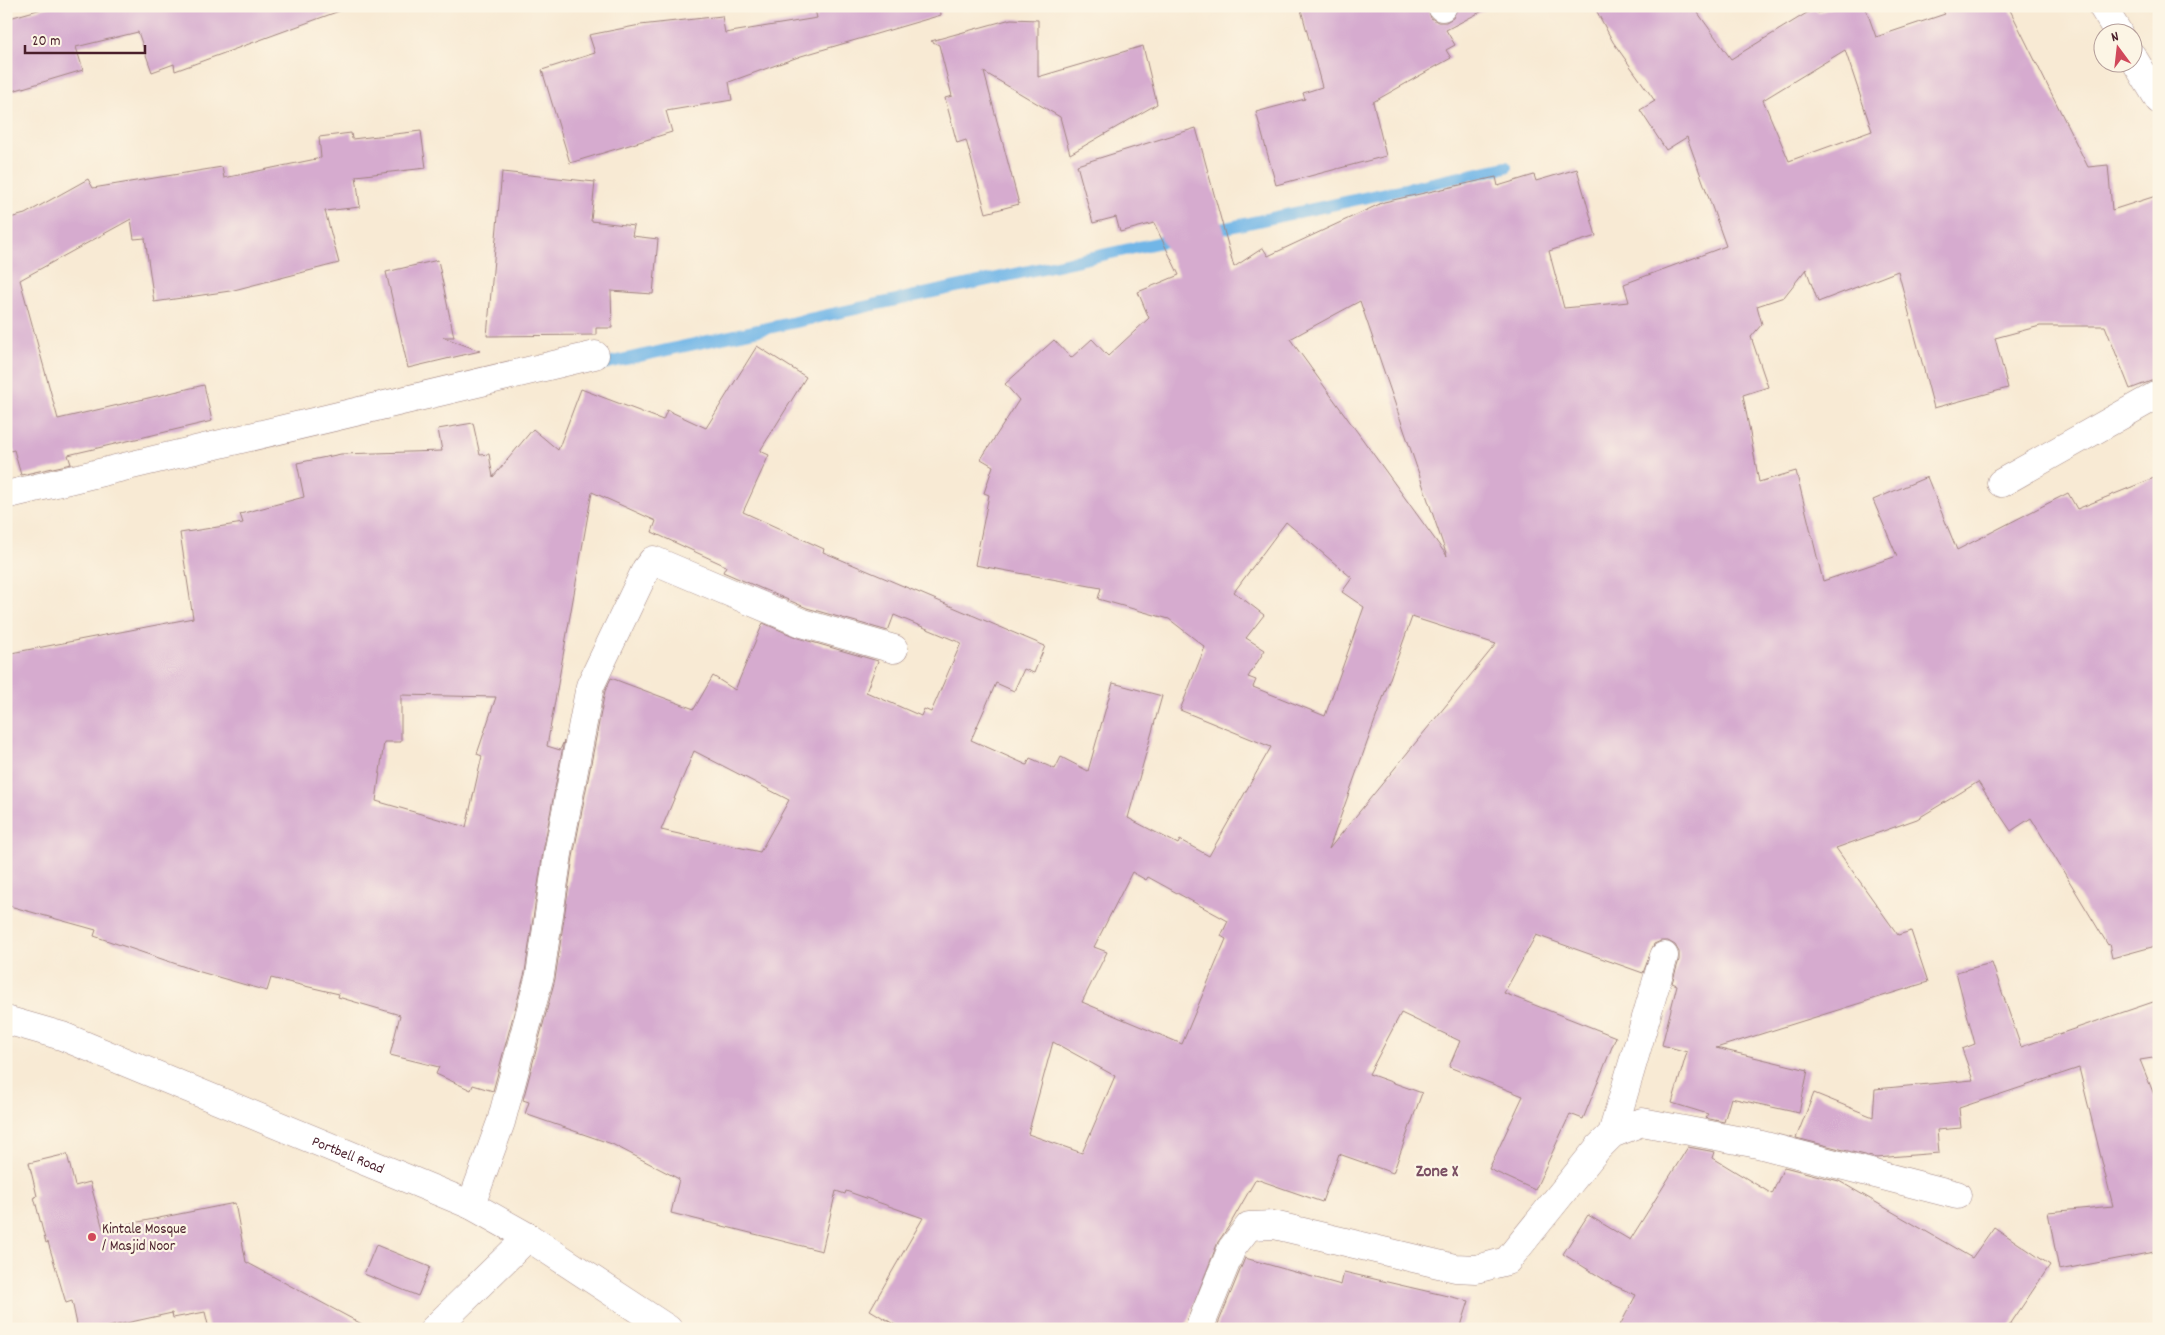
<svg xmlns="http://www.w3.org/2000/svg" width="2165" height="1335" font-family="Dekko,sans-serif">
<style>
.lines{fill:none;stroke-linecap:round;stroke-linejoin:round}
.stream{stroke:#71b6e7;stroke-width:12}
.building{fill:#d6abcf;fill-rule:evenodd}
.minor-casing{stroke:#a18480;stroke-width:29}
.secondary-casing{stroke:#a18480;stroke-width:29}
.minor{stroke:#fff;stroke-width:28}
.secondary{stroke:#fff;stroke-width:28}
.poi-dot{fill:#d1495b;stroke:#fcf5e5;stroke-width:2}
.labels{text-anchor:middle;stroke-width:4.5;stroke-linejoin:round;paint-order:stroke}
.street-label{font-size:15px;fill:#4a1f2b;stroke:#fcf5e5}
.poi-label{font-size:15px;fill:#4a1f2b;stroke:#fcf5e5;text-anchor:start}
.quarter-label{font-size:18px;font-weight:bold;fill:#7b5064;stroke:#fcf5e5}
</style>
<rect width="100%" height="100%" fill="#fcf5e5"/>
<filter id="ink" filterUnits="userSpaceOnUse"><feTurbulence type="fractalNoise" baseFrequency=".02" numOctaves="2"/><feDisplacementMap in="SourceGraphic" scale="10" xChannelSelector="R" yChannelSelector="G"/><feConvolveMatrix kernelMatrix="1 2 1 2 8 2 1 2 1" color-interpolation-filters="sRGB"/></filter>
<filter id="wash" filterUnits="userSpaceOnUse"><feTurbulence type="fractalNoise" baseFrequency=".0096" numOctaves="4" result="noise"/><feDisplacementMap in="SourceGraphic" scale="20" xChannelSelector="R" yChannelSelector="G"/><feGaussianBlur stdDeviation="1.12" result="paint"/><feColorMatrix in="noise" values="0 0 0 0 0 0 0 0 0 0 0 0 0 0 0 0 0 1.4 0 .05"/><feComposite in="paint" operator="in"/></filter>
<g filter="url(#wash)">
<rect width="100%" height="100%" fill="#f8ead4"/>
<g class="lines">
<!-- stream -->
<path class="stream" d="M1207 232 1506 167
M589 367 1180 238"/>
</g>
<g id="blocks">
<!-- building -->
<path class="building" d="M52 6H341L342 10 175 71 174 64 152 72 138 32 76 47 83 70 6 93V19Z
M814 6H940L941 15 801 56 729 82 732 100 666 111 672 132 570 163 542 70 595 53 589 35 640 25 722 16 725 33 817 18Z
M1300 6H1427L1431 18 1438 22H1446L1453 18 1458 6H1492L1446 30 1455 45 1446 50 1451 58 1373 102 1386 156 1276 185 1256 112 1305 99 1303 93 1322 87Z
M1594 6H1693L1731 59 1815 8 1818 13 1837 6H1865L1876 37 1945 14 1939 6H2008L2088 167 2108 165 2112 210 2159 195V378L2130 389 2105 326H2040L1995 338 2008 388 1934 408 1898 271 1818 302 1806 269 1784 297 1757 306 1762 324 1751 337 1768 387 1743 395 1759 482 1796 471 1823 581 1897 556 1873 500 1927 477 1957 550 2068 493 2077 509 2159 476V945L2112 958 2109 944 2108 945 2031 818 2011 831 1978 782 1917 819 1836 848 1898 935 1911 931 1928 982 1716 1048 1808 1070 1799 1113 1731 1098 1724 1122 1705 1118 1708 1114 1672 1103 1687 1052 1662 1045 1677 985 1672 983 1679 960V952L1675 945 1668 941H1661L1654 944 1643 973 1536 935 1504 993 1616 1037 1583 1119 1570 1114 1535 1190 1489 1169 1523 1096 1449 1067 1460 1041 1401 1013 1369 1074 1422 1093 1393 1173 1339 1154 1322 1202 1256 1179 1229 1226 1218 1242 1184 1329H902L870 1310 923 1218 846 1191 845 1194 836 1191 822 1251 671 1213 679 1179 612 1144 525 1114 529 1102 523 1100 555 979 573 857 605 691 611 678 694 709 713 676 735 690 763 623 798 638 878 661 866 692 921 716 924 709 931 712 961 643 894 615 888 631 807 608 723 572 726 566 652 532 656 521 592 492 547 746 560 750 564 741 543 852 525 972 493 1091 473 1085 471 1090 436 1074 439 1067 390 1055 400 1015 338 997 339 994 271 978 267 991 197 971 94 936 96 930 6 905V654L193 618 180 533 243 523 240 514 304 497 297 463 341 454 442 451 438 429 473 423 480 455 489 454 493 477 533 429 558 450 581 389 663 420 667 410 706 428 757 346 806 377 760 451 769 455 743 512 824 549 823 552 1045 646 1034 673 1024 669 1014 691 996 683 971 740 1027 765 1030 758 1055 769 1061 757 1088 771 1113 683 1162 696 1128 818 1178 844 1180 840 1209 856 1271 747 1180 710 1205 647 1169 619 1098 599 1101 588 975 565 989 495 984 493 993 466 981 459 1019 400 1005 384 1054 340 1071 358 1092 339 1108 356 1149 318 1138 292 1179 275 1154 223 1120 232 1116 217 1093 223 1077 165 1196 128 1234 267 1263 248 1268 256 1384 202 1496 177 1498 186 1534 175 1536 181 1577 169 1596 236 1549 251 1564 308 1629 302 1624 284 1726 246 1687 137 1666 150 1640 110 1655 101 1613 42ZM1845 50 1872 131 1789 161 1763 100ZM1360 301 1447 556 1290 339ZM1286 522 1352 578 1342 592 1364 607 1325 716 1253 687 1256 680 1248 677 1265 650 1246 638 1264 615 1234 592ZM1412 617 1496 644 1329 849ZM401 695 496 697 477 754 482 756 466 827 376 801 384 742H401ZM694 751 789 800 760 852 661 830ZM1132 872 1146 880 1148 877 1228 921 1221 936 1226 939 1182 1044 1082 1002 1107 952 1094 947ZM1053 1042 1115 1076 1082 1153 1028 1134Z
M1011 19 1038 20V77L1143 46 1157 104 1070 154 1060 117 984 72 1019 204 986 213 966 140 957 143 945 98 952 96 939 45 931 41Z
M421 131 426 168 356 176 360 207 325 211 339 263 230 291 154 302 145 238 134 239 131 219 20 280 58 419 204 385 212 421 68 455 71 464 21 475 14 450 6 452V219L25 214 88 179 93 188 222 167 224 178 321 158 319 137 351 133 352 139Z
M502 172 595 182 591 221 634 226 632 236 658 239 653 294 611 291 612 328H596V335L487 336Z
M438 260 454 337H443L480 351 408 368 386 272Z
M1992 963 2021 1047 2159 1000V1057L2140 1060 2159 1107V1251L2059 1270 2048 1212 2113 1206 2079 1068 1959 1108 1961 1128 1937 1130 1939 1153 1876 1158 1796 1138 1814 1093 1873 1117 1875 1089 1973 1080 1962 1049 1975 1044 1956 972Z
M1688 1147 1715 1152 1713 1158 1772 1194 1784 1167 1839 1181 1972 1258 1994 1227 2050 1265 2007 1329H1618L1636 1295 1613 1285 1563 1254 1588 1215 1630 1240Z
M67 1154 75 1186 90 1182 103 1229 235 1203 246 1262 371 1329H209L205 1312 173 1318 172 1313 99 1329H78L72 1301 66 1303 48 1242 46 1243 34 1197 37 1196 29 1163Z
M376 1245 430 1267 418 1296 364 1274Z
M1245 1258 1341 1285 1344 1272 1469 1301 1460 1329H1216Z"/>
</g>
</g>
<g filter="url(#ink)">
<use href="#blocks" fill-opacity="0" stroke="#a18480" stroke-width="1"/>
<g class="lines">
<defs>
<path id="minor" d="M2102 6 2118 32
M1442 7 1443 6
M2132 56 2159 100
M2001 483 2159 394
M6 495 595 355
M1612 1134 1664 956
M471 1205 501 1122 540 975 558 854 590 686 646 569 653 560 802 623 894 649
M434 1329 528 1237
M1199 1329 1232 1248 1249 1226 1274 1225 1455 1268 1476 1269 1507 1261 1598 1148 1612 1134 1642 1122 1758 1144 1957 1195"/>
<g id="secondary">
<path id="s1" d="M6 1020 62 1036 471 1205 528 1237 668 1329"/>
</g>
</defs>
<!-- minor casing -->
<use href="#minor" class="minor-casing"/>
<!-- secondary casing -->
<use href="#secondary" class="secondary-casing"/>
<!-- minor -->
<use href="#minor" class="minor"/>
<!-- secondary -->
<use href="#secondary" class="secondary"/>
</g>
</g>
<!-- markers -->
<circle class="poi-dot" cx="92" cy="1237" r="5"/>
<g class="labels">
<!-- street labels -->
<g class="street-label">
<text dy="5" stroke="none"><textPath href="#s1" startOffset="368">Portbell Road</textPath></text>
</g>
<!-- poi labels -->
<g class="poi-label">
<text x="102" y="1233">Kintale Mosque<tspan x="102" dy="17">/ Masjid Noor</tspan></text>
</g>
<!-- quarter labels -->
<g class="quarter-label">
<text x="1437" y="1176">Zone X</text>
</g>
</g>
<!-- margin -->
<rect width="2165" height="1335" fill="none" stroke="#fcf5e5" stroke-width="25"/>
<!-- north arrow -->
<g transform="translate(2118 48) rotate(345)"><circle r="24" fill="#fcf5e5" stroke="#b59f9b"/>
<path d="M0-4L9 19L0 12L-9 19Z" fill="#d1495b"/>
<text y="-8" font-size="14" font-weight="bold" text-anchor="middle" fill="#4a1f2b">N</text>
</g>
<!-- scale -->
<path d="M25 45v8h120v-8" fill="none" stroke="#4a1f2b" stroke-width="2.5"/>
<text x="32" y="45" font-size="15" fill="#4a1f2b" stroke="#fcf5e5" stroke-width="4" paint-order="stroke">20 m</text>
</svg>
